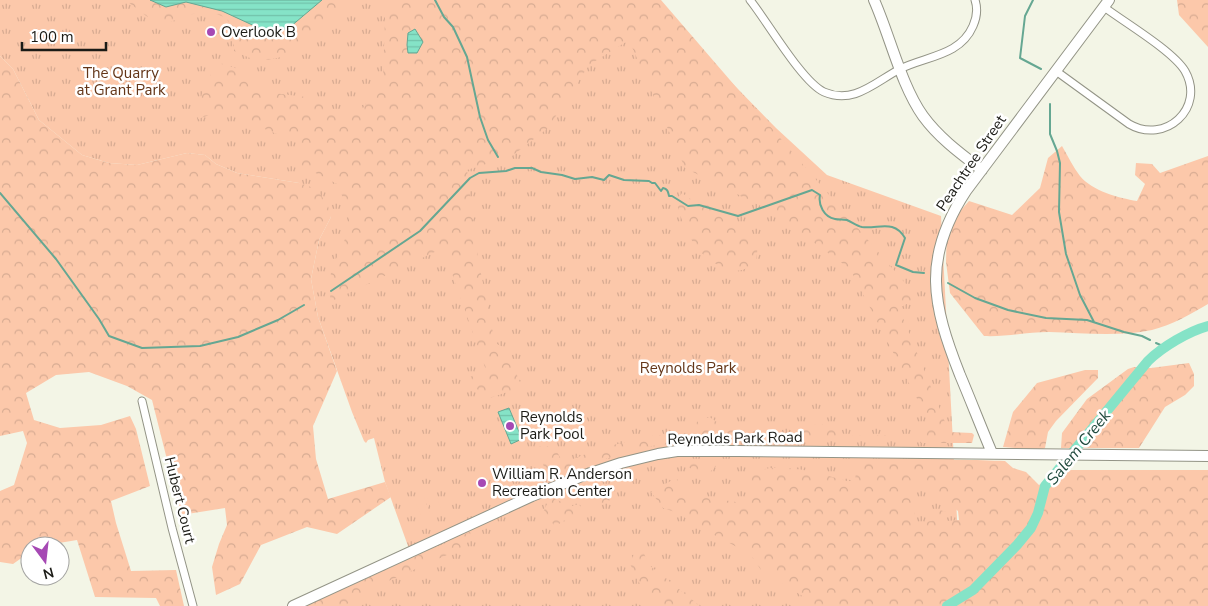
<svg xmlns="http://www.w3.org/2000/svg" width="1208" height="606" font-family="'Nunito Sans',sans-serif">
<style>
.grass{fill:url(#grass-tufts)}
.forest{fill:url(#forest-crowns)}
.garden{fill:#fcc8aa}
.water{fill:url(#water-rules);stroke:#65a792}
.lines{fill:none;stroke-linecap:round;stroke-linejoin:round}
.stream{stroke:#65a792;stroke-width:2}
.river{stroke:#85e3c7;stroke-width:10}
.street-casing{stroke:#939486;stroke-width:9}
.secondary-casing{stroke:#939486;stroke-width:12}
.street{stroke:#fff;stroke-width:7}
.secondary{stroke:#fff;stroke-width:10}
.poi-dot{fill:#a649b4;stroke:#fff;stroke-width:2}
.labels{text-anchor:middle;stroke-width:5;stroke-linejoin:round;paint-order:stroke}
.poi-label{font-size:15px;fill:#1b1b16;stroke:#fff;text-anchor:start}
.park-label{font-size:15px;fill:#633517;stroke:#fff}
.street-label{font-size:15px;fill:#1b1b16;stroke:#fff}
.water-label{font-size:16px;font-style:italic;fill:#204a3e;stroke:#fff}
</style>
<defs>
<pattern id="grass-tufts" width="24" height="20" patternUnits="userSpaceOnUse" patternTransform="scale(1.25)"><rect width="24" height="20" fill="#fcc8aa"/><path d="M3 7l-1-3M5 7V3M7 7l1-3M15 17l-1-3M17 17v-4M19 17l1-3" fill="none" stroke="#d7ab92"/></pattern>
<pattern id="forest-crowns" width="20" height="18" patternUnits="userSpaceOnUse" patternTransform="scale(1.25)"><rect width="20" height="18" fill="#fcc8aa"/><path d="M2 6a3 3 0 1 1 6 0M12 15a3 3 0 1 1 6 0" fill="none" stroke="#d7ab92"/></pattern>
<pattern id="water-rules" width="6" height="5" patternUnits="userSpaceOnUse" patternTransform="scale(1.25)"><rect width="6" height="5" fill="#85e3c7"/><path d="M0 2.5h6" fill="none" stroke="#72c2aa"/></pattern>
</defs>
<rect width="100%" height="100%" fill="#f3f5e6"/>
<!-- grass -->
<path class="grass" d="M0 0H651L776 128 827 175 941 216 961 594 950 606H306L415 556 408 546 385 482 374 438 368 440 366 443 364 441 352 412 318 317 311 279 319 240 331 217 299 183 237 173 216 164 205 155 187 153 137 165 109 163 82 155 39 120 13 69 0 56Z"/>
<!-- forest -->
<path class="forest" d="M125 0H150L166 7 186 2 224 12 261 29 290 27 322 0H352L320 30 313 33 303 41 290 55 268 60 250 58 234 51C234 43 234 35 232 27 226 9 197 11 183 17 174 20 168 25 157 22 148 19 134 6 125 0Z
M388 0H661L918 298 899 308 949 432 972 433 974 435 972 443H920L927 418 850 269 769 210 685 168 629 40 589 65 548 128 512 156 467 170 478 259 493 333 497 344 506 349 522 387 484 400 470 377 486 370 443 248 330 302 331 269 342 247 350 225 346 205 337 184 300 165 303 145 248 122 227 109 198 119C201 94 202 83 220 63L244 71 265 92 306 97 336 112 359 114 383 78 385 18Z
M1177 0H1208V47L1179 15Z
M0 56 13 69 39 120 82 155 109 163 137 165 187 153 205 155 216 164 237 173 299 183 317 189 328 206 331 217 319 240 311 279 318 317 337 371 313 426 316 459 328 499 385 482 391 497 337 534 307 527 261 545 240 584 216 595 212 567 219 544 227 525 225 508 181 515 152 400 127 386 89 372 56 375 26 393 34 420 60 428 101 425 130 416 136 429 150 486 111 501 116 523 131 571 176 570 184 606H160L156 598 95 597 77 540 41 546H30V552L13 564 0 562V491L14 485 27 443 23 431 0 436Z
M1062 146C1068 156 1073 167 1080 176 1092 191 1119 198 1137 201L1145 184 1135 175 1136 163 1152 164 1160 173 1208 156V304C1191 314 1172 325 1152 330 1118 337 1083 333 1049 332 1027 332 1006 337 984 336L950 293 946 262 947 226 969 201 1012 215 1040 188 1048 158Z
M682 193 692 200 723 210 730 217 733 223 751 234 758 242 756 265C748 268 739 272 730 271 727 270 723 268 720 266 694 254 683 227 676 201Z
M1189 363 1194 374V386L1185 395 1165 407 1139 448H1061L1062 433 1087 399 1128 369 1134 367 1151 368Z
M1085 370H1098V378L1056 421 1048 432 1045 448 1041 450 1003 447 1013 412 1037 383Z
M700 418H711L724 427 758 426 770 431 786 434 810 425 827 424 847 436 890 435V441H698L651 446 598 461 546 478 547 474 536 447C555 444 555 448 563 463L601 448 650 436 689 433Z
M688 458 707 461 716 466 708 474C695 471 688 469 679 459Z
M1005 461 1013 468 1026 472 1039 485 1061 470H1208V606H811L804 597 761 570 750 554 703 529 678 513 663 508 651 492 676 478 692 495 742 503 751 498 752 476C771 457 824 475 847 481H855L857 462 897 464 914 482 911 493 916 524 936 520 940 510 946 512V521L959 520 958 511 938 496 926 479 909 467C935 456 976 461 1005 461Z
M614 488 616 493 610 500 587 510 577 517 563 521 555 527 544 510 549 500 552 498 562 502 569 500 572 506 579 504 581 508 611 495 609 490Z
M470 532 472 539 456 551 357 595 345 606H306Z
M639 542 649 565 700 606H651L630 564Z"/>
<!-- garden -->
<path class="garden" d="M433 491 434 493H436L442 512 440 513 441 515 436 517 435 514 433 515 427 496 429 495 428 492Z
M421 495 422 497H424L431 516 429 517 430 519 425 521 424 518 422 519 415 500 417 499 416 496Z"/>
<!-- water -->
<path class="water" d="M150 0H322L290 27 279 31H271L261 29 222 11 186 2 166 7Z
M415 29 423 42 417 53H408L407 45 408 33Z
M509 408 522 439 511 444 498 412Z"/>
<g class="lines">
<!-- stream -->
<path class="stream" d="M435 0 444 17 453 27 467 57 480 117 488 140 498 157
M1033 0 1025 16 1020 58 1041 69
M1050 104V134L1057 151 1060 163 1059 212 1066 254 1080 295 1094 322
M0 193 56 259 99 319 109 336 142 348 200 346 238 337 278 320 304 305
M948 283 975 298 1008 310 1046 318 1087 320 1124 332 1142 336 1150 340
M331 291 420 231 470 178 479 173 506 171 515 168H532L541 172 562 175 575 179 592 177 604 180 609 175 624 180 649 181 652 183H655L661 191 663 188C668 189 668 192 669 196H672L688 206 699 205 738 216 812 190 820 195C818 205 824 217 835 219 839 220 843 219 847 220 852 222 857 226 862 227 879 229 894 219 905 238L896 265 913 272 924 273
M1156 343 1165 347"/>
<!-- river -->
<path class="river" d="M947 606 973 590 1017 545 1031 528 1038 513 1045 486 1148 361C1162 347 1189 331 1208 326"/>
<defs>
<path id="street" d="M750 0C767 21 802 82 824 92 854 105 875 82 900 69 926 56 960 56 973 26 977 17 978 9 975 0
M1056 71 1129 124C1165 145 1206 108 1185 71 1173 51 1124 22 1104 7
M142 401 172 528 193 606"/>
<path id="secondary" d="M874 0C890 36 901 85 923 116 939 138 961 154 982 170
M992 453C981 427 971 401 960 375 932 304 922 258 966 191L1109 0
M293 606 532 496 582 476 621 463 658 454 677 451H737L1208 456"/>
</defs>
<!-- street casing -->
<use href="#street" class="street-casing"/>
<!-- secondary casing -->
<use href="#secondary" class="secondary-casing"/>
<!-- street -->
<use href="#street" class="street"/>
<!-- secondary -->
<use href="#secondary" class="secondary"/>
</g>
<!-- markers -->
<g class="poi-dot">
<circle cx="211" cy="32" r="5"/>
<circle cx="510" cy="426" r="5"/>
<circle cx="482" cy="483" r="5"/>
</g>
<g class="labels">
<!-- poi labels -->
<g class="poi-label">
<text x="221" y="37">Overlook B</text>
<text x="520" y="422">Reynolds<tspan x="520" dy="17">Park Pool</tspan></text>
<text x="492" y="479">William R. Anderson<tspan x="492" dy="17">Recreation Center</tspan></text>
</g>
<!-- park labels -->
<g class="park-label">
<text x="121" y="78">The Quarry<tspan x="121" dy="17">at Grant Park</tspan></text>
<text x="688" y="373">Reynolds Park</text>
</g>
<!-- street labels -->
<g class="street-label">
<text transform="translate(971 163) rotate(-56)" y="5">Peachtree Street</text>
<text transform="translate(735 438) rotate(-1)" y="5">Reynolds Park Road</text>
<text transform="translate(180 500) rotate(76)" y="5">Hubert Court</text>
</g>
<!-- water labels -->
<g class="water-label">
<text transform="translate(1078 447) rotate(-51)" y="6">Salem Creek</text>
</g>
</g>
<!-- north arrow -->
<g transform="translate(45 561) rotate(165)"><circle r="24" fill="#ffffff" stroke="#a4a4a2"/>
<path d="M0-4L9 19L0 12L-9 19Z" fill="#a649b4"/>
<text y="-8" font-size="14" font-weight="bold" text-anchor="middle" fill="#1b1b16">N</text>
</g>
<!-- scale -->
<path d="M22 42v8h84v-8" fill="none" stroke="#1b1b16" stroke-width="2.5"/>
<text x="30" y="42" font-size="15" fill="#1b1b16" stroke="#ffffff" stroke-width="4" paint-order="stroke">100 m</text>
</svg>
